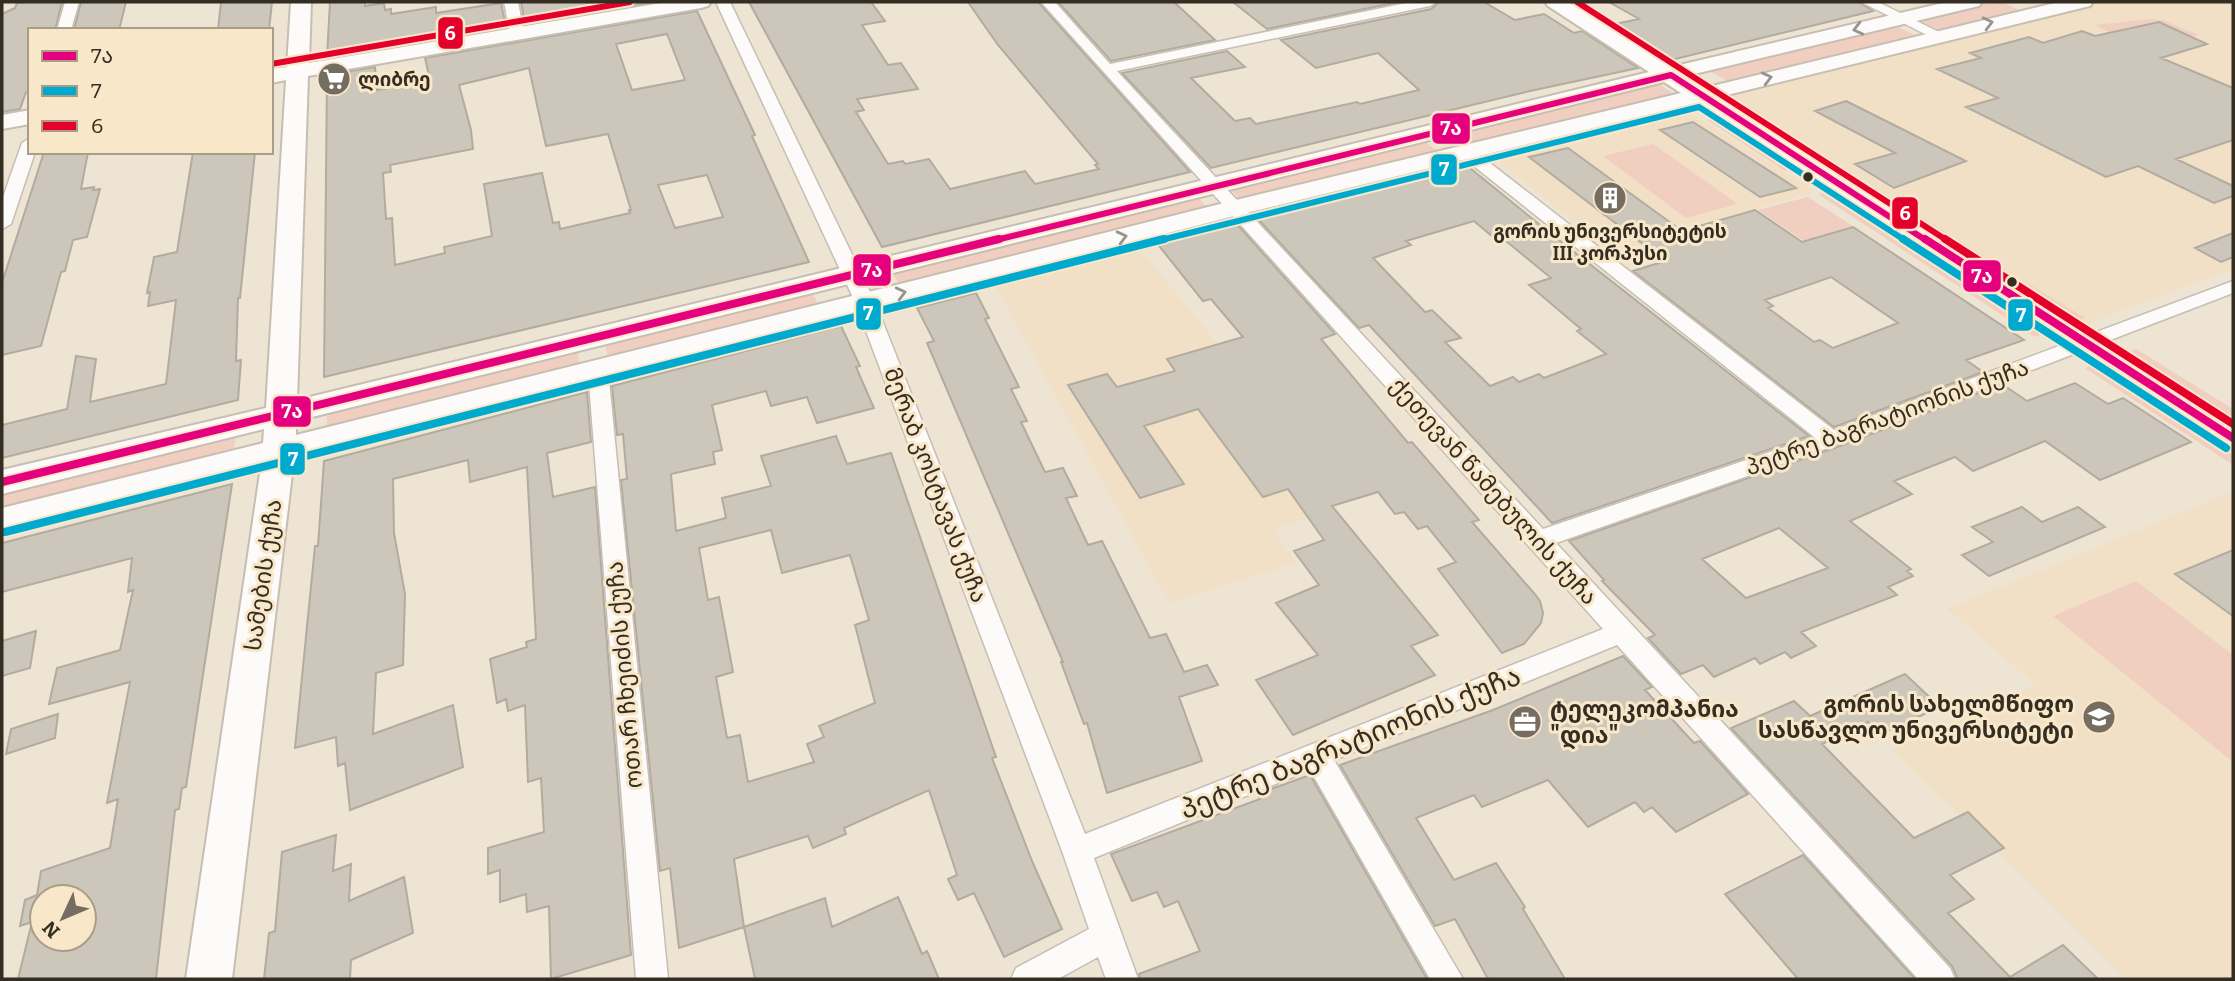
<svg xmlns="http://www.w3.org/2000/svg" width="2235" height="981" font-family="Bitter,'Noto Sans Georgian',serif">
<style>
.built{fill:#f1e0c6}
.green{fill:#f0cfc0}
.building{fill:#ccc7ba;stroke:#b1ac9f;stroke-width:2;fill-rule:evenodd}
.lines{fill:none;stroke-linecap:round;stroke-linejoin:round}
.street-casing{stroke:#c6beb2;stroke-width:3}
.secondary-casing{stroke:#c6beb2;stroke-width:4}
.street{fill:#fcfbf9;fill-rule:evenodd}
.secondary{fill:#fcfbf9;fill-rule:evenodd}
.bus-1-far1-casing{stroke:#f9e7ca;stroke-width:10}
.bus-1-casing{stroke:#f9e7ca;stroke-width:12}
.bus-2-far1-casing{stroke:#f9e7ca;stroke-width:10}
.bus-2-casing{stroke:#f9e7ca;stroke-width:12}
.bus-3-far1-casing{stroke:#f9e7ca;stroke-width:10}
.bus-3-casing{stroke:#f9e7ca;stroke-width:12}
.bus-1-far1{stroke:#e5007d;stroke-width:6}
.bus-1{stroke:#e5007d;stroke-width:8}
.bus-2-far1{stroke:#00a9ce;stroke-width:6}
.bus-2{stroke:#00a9ce;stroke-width:8}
.bus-3-far1{stroke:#e4002b;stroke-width:6}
.bus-3{stroke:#e4002b;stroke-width:8}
.oneway{stroke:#98948e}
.bus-dot{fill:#342d22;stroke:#f9e7ca;stroke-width:2.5}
.labels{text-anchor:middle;stroke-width:6;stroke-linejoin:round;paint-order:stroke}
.far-poi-label{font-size:19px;font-weight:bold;fill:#342d22;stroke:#f9e7ca;text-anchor:start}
.street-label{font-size:23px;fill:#342d22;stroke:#f9e7ca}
.poi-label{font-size:23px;font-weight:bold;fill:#342d22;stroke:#f9e7ca;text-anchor:end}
.near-street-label{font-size:28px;fill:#342d22;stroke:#f9e7ca}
.line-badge{stroke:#f9e7ca;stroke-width:2.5}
.badge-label{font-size:19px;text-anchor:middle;font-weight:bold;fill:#fff}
</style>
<rect width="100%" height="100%" fill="#eee4d4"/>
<!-- built -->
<path class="built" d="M2093 2H2233V269L2081 326 1725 95Z
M1690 112 1816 192 1755 209 1813 249 1697 246 1629 265 1495 159Z
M1135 243 1230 359 1340 511 1338 509 1274 529 1296 563 1169 603 992 280Z
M2233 491V979H2126L1892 749 2036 685 1947 609Z"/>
<!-- green -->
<path class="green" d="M1992 2H2002L2020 10 1938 30 1917 20Z
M2150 19 2163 20 2199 35 2167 43 2141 46 2094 25Z
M1894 25 1915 35 1727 81 1708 70Z
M1658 84 1675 94 1473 143 1458 131Z
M1749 109 2006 270 1999 272 1742 110Z
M1714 118 1792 169 1785 171 1707 120Z
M1423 140 1438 152 1242 201 1229 188Z
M1653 144 1738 204 1686 218 1603 156Z
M1826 192 2044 334 2035 337 1818 194Z
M1197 196 1209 210 900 287 891 270Z
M1808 197 1854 227 1804 241 1758 210Z
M2030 285 2085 318 2077 321 2022 287Z
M812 291 819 307 609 360 604 342Z
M577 348 580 366 327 429V410Z
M2136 349 2233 409V418L2128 352Z
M2093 365 2233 455V465L2085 368Z
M236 431 234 450 2 508V489Z
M2136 581 2233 655V762L2053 616Z"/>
<!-- building -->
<path class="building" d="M27 2H62L55 30H30V91L26 92 20 109 2 112V14L15 8 17 3Z
M81 2H126L119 30H74Z
M221 2H272L269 30H218Z
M330 2H365V6L384 3 385 10 391 9V14L436 7V13L501 3 506 27 421 41 420 37 372 45 373 49 327 57Z
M521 2H653L525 24Z
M749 2H871L885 21 862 25 888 65 901 63 918 89 857 99 864 110 856 112 888 164 903 161 905 164 929 159 950 189 1025 171 1035 184 1099 169 1095 165 1098 164 998 45 968 2H1038L1190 172 882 247Z
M1058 2H1174L1215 40 1111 61Z
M1233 2H1399L1267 29Z
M1439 2H1484L1515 20 1544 14 1574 33 1582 31 1638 68 1530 91 1211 168 1122 73 1227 51 1245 67 1191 78 1235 121 1250 118 1256 124 1357 102 1360 104 1419 90 1378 53 1316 68 1281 40 1431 9Z
M1609 2H1859L1873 11 1667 61 1610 25 1639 19Z
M697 11 741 105 755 135 752 136 809 262 324 377 327 75 375 67 377 90 430 80 425 58ZM667 34 685 80 632 90 616 44ZM529 68 546 146 608 134 631 210H629L630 213 560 229 559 222 553 223 542 173 484 184 492 236 444 247 445 253 395 265 392 218 386 219 383 173 391 172 390 165 473 149 471 130 459 85ZM707 175 723 217 675 228 658 185Z
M2159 22 2207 44 2161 58 2233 88V140L2176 159 2233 186V196L2214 203 2138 166 2106 177 1966 107 1998 98 1937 69 1981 58 1970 53 2029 37 2043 43 2082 31 2095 36Z
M1846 101 1966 161 1894 188 1855 164 1895 153 1815 111Z
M1693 122 1796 188 1760 197 1660 130Z
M1568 148 1682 231 1755 210 1802 242 1853 227 2024 340 1966 360 1983 372 1834 427 1633 271 1665 261 1529 157ZM1831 277 1898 323 1833 348 1820 340 1814 342 1768 308 1773 306 1765 300Z
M44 152H88L81 189 94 187 93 190 100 189 87 237 73 240 65 271 61 272 41 346 2 355V283Z
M193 152H255L240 298H238L236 361 241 360 238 400 2 458V425L67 409 76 356 96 359 90 402 166 384 176 300 148 306 150 292 147 293 154 257 177 252Z
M1465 164 1545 229 1809 436 1552 523 1369 325 1359 328 1256 217ZM1474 221 1500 243 1506 241 1551 278 1529 285 1581 329 1577 331 1606 354 1544 378 1539 374 1519 382 1513 377 1490 386 1445 342 1461 338 1432 310 1425 312 1373 258 1411 245 1406 241Z
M1235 222 1335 334 1321 339 1408 443 1412 442 1479 520 1472 522 1533 592 1540 601 1543 613 1541 623 1524 644 1502 653 1438 569 1456 562 1427 526 1418 529 1404 512 1395 514 1378 492 1332 506 1438 635 1411 646 1435 675 1293 735 1256 680 1318 655 1276 603 1319 585 1294 551 1324 540 1288 489 1263 497 1198 409 1144 426 1184 484 1140 498 1068 385 1107 374 1117 387 1175 371 1167 359 1243 337 1211 299 1203 301 1156 242Z
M2233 233V257L2221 262 2195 248Z
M976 293 989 318 985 319 1019 387 1011 389 1027 421 1021 422 1045 472 1063 468 1077 496 1066 498 1088 545 1102 541 1150 638 1166 634 1184 672 1207 665 1218 685 1179 697 1202 761 1107 793 1087 723 1084 724 1061 662H1063L927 343 934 341 917 308Z
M841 326 860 366 856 367 874 408 817 423 807 397 771 406 766 391 712 405 722 450 713 452 715 464 671 474 676 531 726 518 722 498 771 486 761 456 836 436 847 464 891 453 996 757 992 758 1032 861 1062 929 1004 957 974 893 958 900 948 879 957 875 929 790 844 828 846 834 813 848 808 836 734 859 744 927 679 948 670 868 660 871 621 480 627 479 623 434 617 435 612 386ZM771 530 782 573 850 555 869 620 855 625 875 703 819 726 824 737 807 744 814 762 748 782 740 735 727 738 716 677 733 672 719 597 708 600 699 548Z
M2075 383 2108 404 2123 398 2191 442 2100 480 2045 441 1973 471 1955 457 1894 481 1912 494 1850 521 1911 569 1907 571 1913 576 1888 587 1897 595 1801 632 1816 646 1791 658 1785 652 1760 664 1755 658 1714 677 1703 665 1681 674 1648 638 1655 635 1602 581 1604 580 1569 541 1840 446 2002 384 2027 401ZM1779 528 1828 568 1746 598 1702 559Z
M587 392 591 442 547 453 553 497 595 487 631 955 551 979 549 906 527 912 526 894 500 902V870L488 874V848L544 832 541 778 528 782 525 705 508 711 506 699 497 703 490 659 527 647 526 642 536 639 527 467 470 482 468 460 393 479 394 533 405 594 403 665 376 673 373 734 453 705 463 767 350 810 345 763 338 766 336 737 295 748 315 546H318L324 461Z
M232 484 186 787 182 788 179 809 175 810 156 979H18L32 922 20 926 25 900 37 895 41 871 110 848 118 799 107 803 130 682 49 704 57 668 120 650 133 590 128 592 132 558 2 592V543ZM42 897H84V939H42Z
M2022 507 2042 522 2078 507 2105 527 1989 576 1962 555 1993 542 1972 527Z
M2233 550V616L2175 574Z
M36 631 30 668 2 676V641Z
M1623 656 1652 687 1645 690 1694 743 1700 741 1748 794 1676 832 1652 807 1644 812 1635 802 1588 827 1548 780 1482 807 1474 795 1416 818 1454 880 1496 863 1525 907 1523 909 1565 979H1488L1455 919 1435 926 1340 765 1493 710Z
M1905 674 1940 707 1881 734 1868 722 1822 744 1914 838 1968 812 2004 848 1950 875 1974 899 1948 913 2010 977 2063 945 2098 979H1958L1952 966 1731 728 1794 701 1810 716Z
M58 714 55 738 6 754 11 729Z
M1310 775 1427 979H1140L1139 974 1200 951 1178 901 1164 907 1157 892 1132 901 1111 854 1260 799 1257 794Z
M336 835 333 871 351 864 349 901 404 877 413 933 351 960 350 979H264L269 933 275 931 282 852Z
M1803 855 1915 979H1798L1725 894Z
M898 897 922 954 927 951 939 979H755L744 927 825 898 832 927Z"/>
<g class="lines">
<defs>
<path id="street" d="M65 2H79L71 30H57Z
M504 2H518L524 34 522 37 517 38 510 34Z
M716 2H730L875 302 1085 834 1603 629 1041 2H1055L1110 64 1411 2H1437L1430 6 1117 71 1543 529 1814 437 1460 155 1458 152 1460 149H1472L1834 430 2233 281V293L1839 444 1556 543 1950 968 1955 979H1918L1617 645 1334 760 1463 979H1430L1310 770 1094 858 1138 979H1106L1098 957 1058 979H1011L1016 968 1089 929 1062 851 855 302Z
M1861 2H1878L1945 35 1943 38H1933Z
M30 138V152H35L11 224 2 229V200L22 143Z
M598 363 605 365 608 370 668 979H636L588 370 591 365Z"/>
<path id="secondary" d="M291 2H311L309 63 667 2H711L708 6 701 8 308 76 297 400 1649 72 1548 6 1545 2H1568L1671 67 1947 2H1982L1979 6 1686 76 1704 88 2059 2H2093L2090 6 1719 97 2233 423V449L2222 446 1696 103 1242 214 294 457 232 979H186L261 466 2 532V508L263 443 264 429 2 494V470L266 408 286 80 271 83V69L287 67ZM1664 82 1681 93 1236 200 296 435V421Z
M30 110V124L2 129V115Z"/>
</defs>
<!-- street casing -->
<use href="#street" class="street-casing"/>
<!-- secondary casing -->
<use href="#secondary" class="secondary-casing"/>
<!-- street -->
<use href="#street" class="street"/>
<!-- secondary -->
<use href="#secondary" class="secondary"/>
<defs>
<path id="bus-1-far1" d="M992 241 1671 75 1927 241"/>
<path id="bus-1" d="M1925 239 2233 438
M2 482 999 239"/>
<path id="bus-2-far1" d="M1157 241 1699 107 1906 241"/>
<path id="bus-2" d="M1903 239 2226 448
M5 532 1164 239"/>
<path id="bus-3-far1" d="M1577 2 1948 241
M271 64 630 2"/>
<path id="bus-3" d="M1945 239 2233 424"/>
</defs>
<!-- bus-1-far1 casing -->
<use href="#bus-1-far1" class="bus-1-far1-casing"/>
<!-- bus-1 casing -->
<use href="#bus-1" class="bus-1-casing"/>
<!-- bus-2-far1 casing -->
<use href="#bus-2-far1" class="bus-2-far1-casing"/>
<!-- bus-2 casing -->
<use href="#bus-2" class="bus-2-casing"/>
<!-- bus-3-far1 casing -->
<use href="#bus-3-far1" class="bus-3-far1-casing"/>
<!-- bus-3 casing -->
<use href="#bus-3" class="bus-3-casing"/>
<!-- bus-1-far1 -->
<use href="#bus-1-far1" class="bus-1-far1"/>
<!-- bus-1 -->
<use href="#bus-1" class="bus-1"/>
<!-- bus-2-far1 -->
<use href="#bus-2-far1" class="bus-2-far1"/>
<!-- bus-2 -->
<use href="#bus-2" class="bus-2"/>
<!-- bus-3-far1 -->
<use href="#bus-3-far1" class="bus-3-far1"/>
<!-- bus-3 -->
<use href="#bus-3" class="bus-3"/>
</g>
<!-- one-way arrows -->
<defs><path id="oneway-chevron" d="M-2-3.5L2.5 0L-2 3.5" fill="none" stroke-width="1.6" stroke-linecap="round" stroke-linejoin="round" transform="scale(1.75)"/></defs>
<g class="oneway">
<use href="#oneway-chevron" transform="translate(1988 23) rotate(-14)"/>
<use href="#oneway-chevron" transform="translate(1858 29) rotate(166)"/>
<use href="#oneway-chevron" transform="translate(1767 78) rotate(-14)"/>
<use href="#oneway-chevron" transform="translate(1122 237) rotate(-14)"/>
<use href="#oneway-chevron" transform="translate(901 293) rotate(-14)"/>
</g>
<!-- icons -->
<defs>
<symbol id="supermarket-disc" viewBox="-11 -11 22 22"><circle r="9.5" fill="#756d60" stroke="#f9e7ca"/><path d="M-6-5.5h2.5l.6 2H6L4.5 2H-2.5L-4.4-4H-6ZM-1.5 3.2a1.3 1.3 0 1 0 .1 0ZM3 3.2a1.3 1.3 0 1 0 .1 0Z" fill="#fff"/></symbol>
<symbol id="building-disc" viewBox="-11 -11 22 22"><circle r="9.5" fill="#756d60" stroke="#f9e7ca"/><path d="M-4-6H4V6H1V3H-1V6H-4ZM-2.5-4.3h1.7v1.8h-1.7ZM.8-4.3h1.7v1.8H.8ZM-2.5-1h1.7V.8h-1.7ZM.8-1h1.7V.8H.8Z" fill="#fff"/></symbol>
<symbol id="university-disc" viewBox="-11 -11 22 22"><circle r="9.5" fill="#756d60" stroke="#f9e7ca"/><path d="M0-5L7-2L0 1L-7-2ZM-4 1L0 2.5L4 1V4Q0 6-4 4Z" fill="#fff"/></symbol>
<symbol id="office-disc" viewBox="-11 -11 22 22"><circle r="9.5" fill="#756d60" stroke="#f9e7ca"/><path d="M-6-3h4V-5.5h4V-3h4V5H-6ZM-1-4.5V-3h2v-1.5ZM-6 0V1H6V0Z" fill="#fff"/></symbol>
</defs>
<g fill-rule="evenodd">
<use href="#supermarket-disc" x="315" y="60" width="38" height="38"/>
<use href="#building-disc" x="1591" y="179" width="38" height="38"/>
<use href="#university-disc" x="2080" y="698" width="38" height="38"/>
<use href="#office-disc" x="1506" y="703" width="38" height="38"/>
</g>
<!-- markers -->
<g class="bus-dot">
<circle cx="1808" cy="177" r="6"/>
<circle cx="2012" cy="282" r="6"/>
</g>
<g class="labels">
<!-- far-poi labels -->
<g class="far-poi-label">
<text x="358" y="86">ლიბრე</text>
<text x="1610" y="238" text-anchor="middle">გორის უნივერსიტეტის<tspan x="1610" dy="22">III კორპუსი</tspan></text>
</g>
<!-- street labels -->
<g class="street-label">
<text transform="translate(1887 417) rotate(-20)" y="8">პეტრე ბაგრატიონის ქუჩა</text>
<text transform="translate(936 485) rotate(69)" y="8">მერაბ კოსტავას ქუჩა</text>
<text transform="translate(1494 491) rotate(48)" y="8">ქეთევან წამებულის ქუჩა</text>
<text transform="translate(263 575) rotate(-82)" y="8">სამების ქუჩა</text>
<text transform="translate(624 675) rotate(-95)" y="8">ოთარ ჩხეიძის ქუჩა</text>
</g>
<!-- poi labels -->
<g class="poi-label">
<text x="2074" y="712">გორის სახელმწიფო<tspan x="2074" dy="26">სასწავლო უნივერსიტეტი</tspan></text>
<text x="1550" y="717" text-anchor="start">ტელეკომპანია<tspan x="1550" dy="26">"დია"</tspan></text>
</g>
<!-- near-street labels -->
<g class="near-street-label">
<text transform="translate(1350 742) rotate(-22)" y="10">პეტრე ბაგრატიონის ქუჩა</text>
</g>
</g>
<g class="line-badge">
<rect x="437" y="16" width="27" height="34" rx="7" fill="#e4002b"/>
<rect x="1431" y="112" width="40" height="33" rx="7" fill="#e5007d"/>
<rect x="1430" y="153" width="28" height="33" rx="7" fill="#00a9ce"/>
<rect x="1891" y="196" width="28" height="34" rx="7" fill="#e4002b"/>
<rect x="852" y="253" width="40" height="34" rx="7" fill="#e5007d"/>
<rect x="1962" y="259" width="40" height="34" rx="7" fill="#e5007d"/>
<rect x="855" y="297" width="27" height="34" rx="7" fill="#00a9ce"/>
<rect x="2007" y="298" width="27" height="34" rx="7" fill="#00a9ce"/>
<rect x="272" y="395" width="40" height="33" rx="7" fill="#e5007d"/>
<rect x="279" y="442" width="27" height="34" rx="7" fill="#00a9ce"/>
</g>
<g class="badge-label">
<text x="450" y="40">6</text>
<text x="1451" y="135">7ა</text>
<text x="1444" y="176">7</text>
<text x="1905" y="220">6</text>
<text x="872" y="277">7ა</text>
<text x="1982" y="283">7ა</text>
<text x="868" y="320">7</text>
<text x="2021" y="322">7</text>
<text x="292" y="418">7ა</text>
<text x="293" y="466">7</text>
</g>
<!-- border -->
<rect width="2235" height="981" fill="none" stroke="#342d22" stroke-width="7"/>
<!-- legend -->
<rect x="28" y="28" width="245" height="126" fill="#f9e7ca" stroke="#aa9d87" stroke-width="2"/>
<rect x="42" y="51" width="35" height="10" fill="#e5007d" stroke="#aa9d87" stroke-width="2"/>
<text x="91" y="63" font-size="21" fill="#342d22">7ა</text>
<rect x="42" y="86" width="35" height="10" fill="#00a9ce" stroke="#aa9d87" stroke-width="2"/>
<text x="91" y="98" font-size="21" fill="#342d22">7</text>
<rect x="42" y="121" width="35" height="10" fill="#e4002b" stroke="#aa9d87" stroke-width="2"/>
<text x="91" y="133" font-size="21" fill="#342d22">6</text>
<!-- north arrow -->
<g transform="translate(63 918) rotate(226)"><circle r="33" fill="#f9e7ca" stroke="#aa9d87" stroke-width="2"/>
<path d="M0-5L12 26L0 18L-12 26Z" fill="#756d60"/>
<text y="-10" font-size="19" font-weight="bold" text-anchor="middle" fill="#342d22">N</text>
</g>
</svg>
